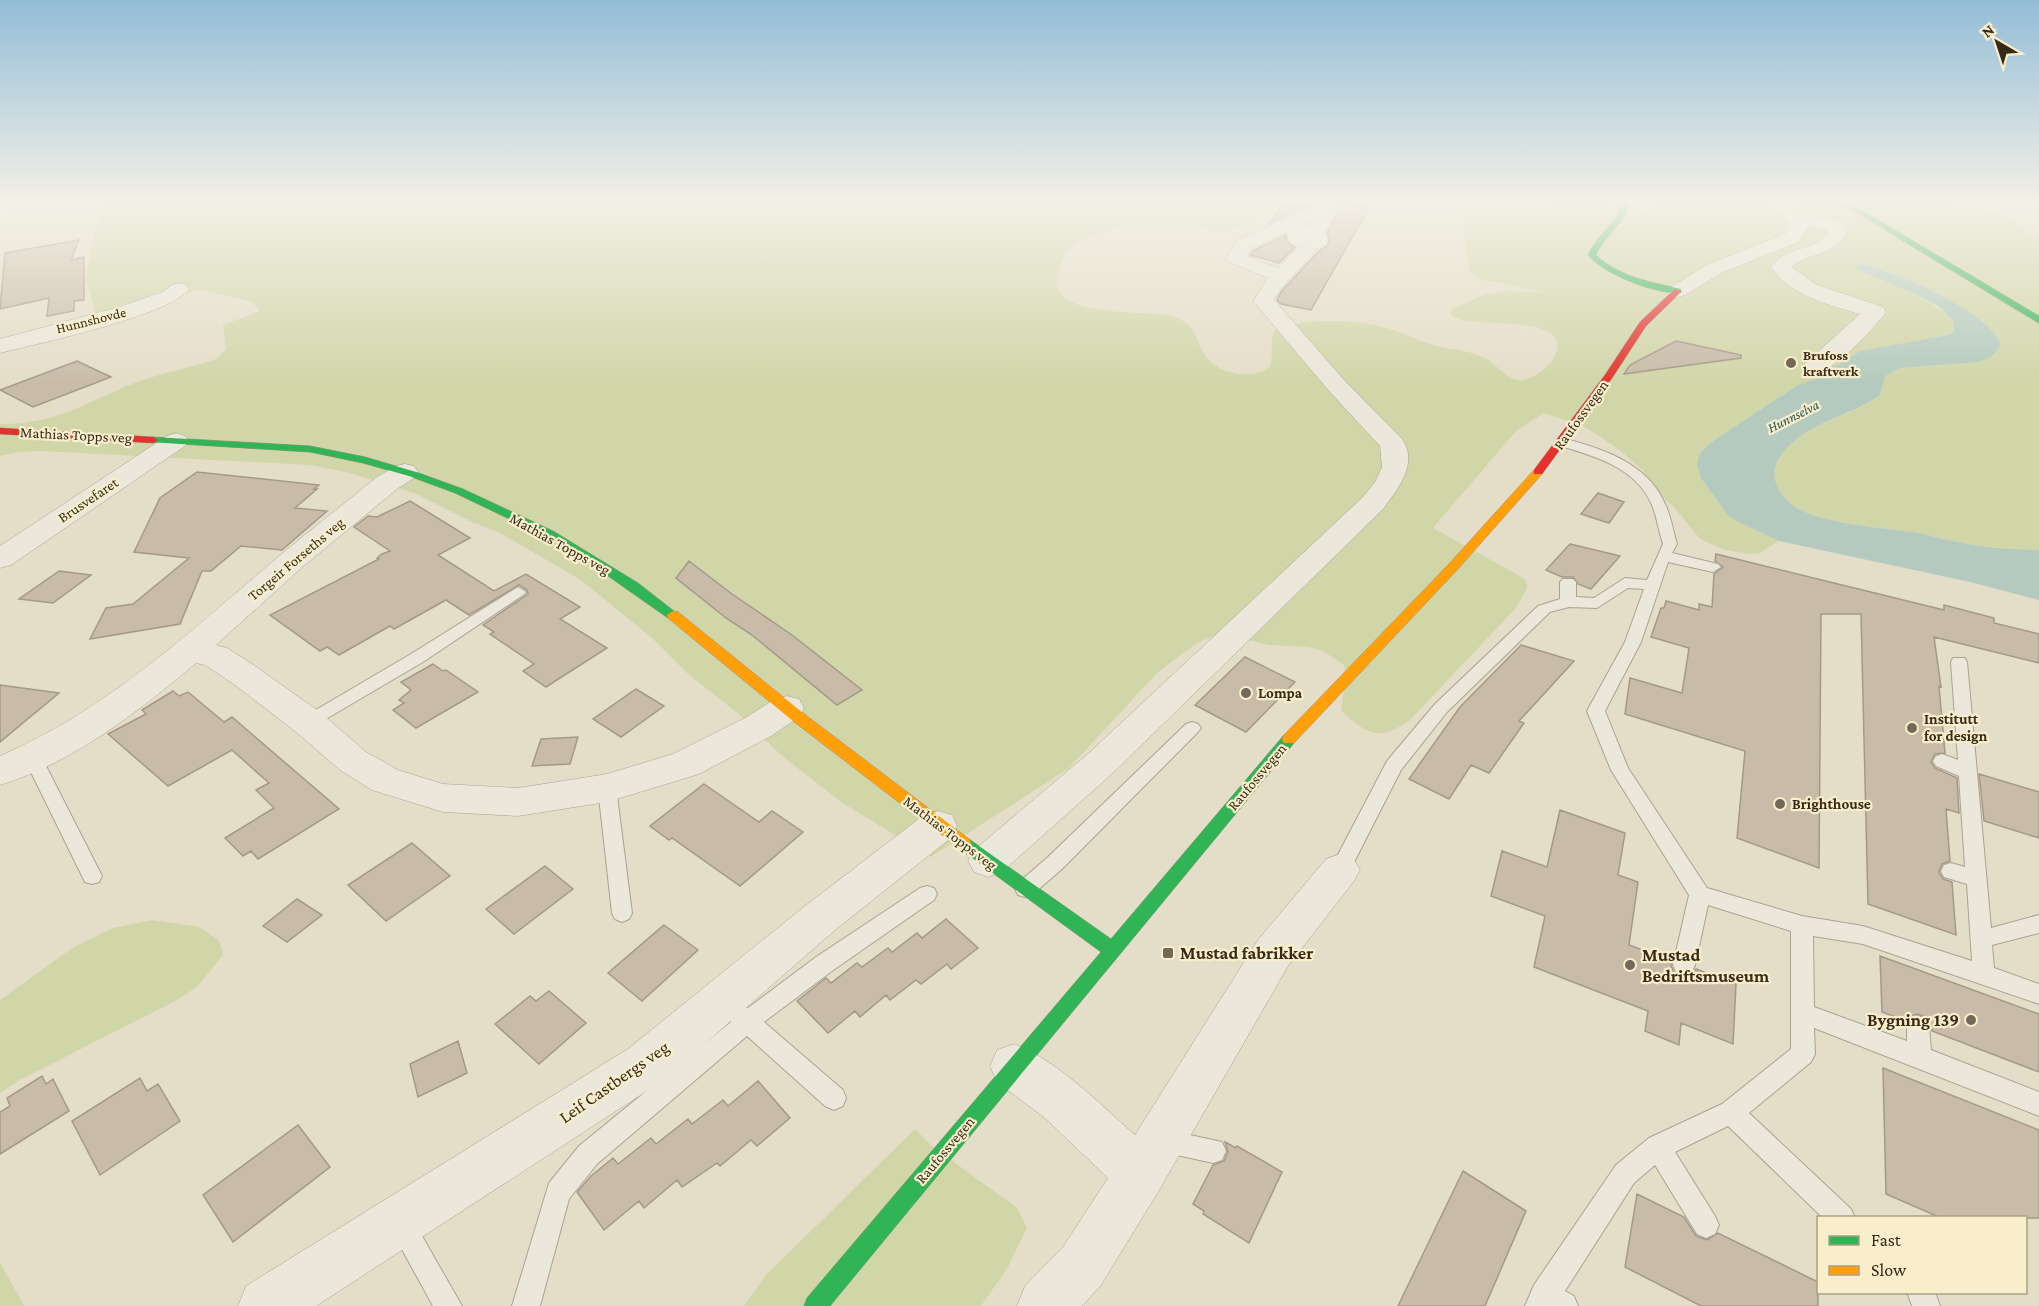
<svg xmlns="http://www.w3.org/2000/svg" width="2039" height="1306" font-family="'Crimson Pro',serif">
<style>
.green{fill:#d1d6a8}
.water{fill:#b4cabe}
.building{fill:#c8bba8;stroke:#a49988;stroke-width:1.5}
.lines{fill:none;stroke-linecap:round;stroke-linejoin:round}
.lane-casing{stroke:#a9a292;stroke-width:2}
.street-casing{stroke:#a9a292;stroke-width:1}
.fast-casing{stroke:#989182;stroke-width:1}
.slow-casing{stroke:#989182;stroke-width:1}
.jam-casing{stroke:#989182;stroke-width:1}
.lane{fill:#ebe7da;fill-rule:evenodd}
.street{fill:#ebe7da;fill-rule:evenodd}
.fast{fill:#30b455;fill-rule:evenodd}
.slow{fill:#ff9f0a;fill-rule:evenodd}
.jam{fill:#e5322d;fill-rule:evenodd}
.street-bridge-casing{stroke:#a9a292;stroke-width:20;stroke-linecap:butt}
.street-bridge{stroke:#ebe7da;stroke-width:20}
.poi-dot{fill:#746957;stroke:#f8eecb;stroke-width:2}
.labels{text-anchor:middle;stroke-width:4.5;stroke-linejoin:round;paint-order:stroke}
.far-street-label{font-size:14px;fill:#372a1a;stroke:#f8eecb}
.far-poi-label{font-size:14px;font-weight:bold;fill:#372a1a;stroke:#f8eecb;text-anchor:start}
.far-water-label{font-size:14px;font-style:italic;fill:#285758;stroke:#f8eecb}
.street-label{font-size:15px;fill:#372a1a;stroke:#f8eecb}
.poi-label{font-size:15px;font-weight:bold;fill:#372a1a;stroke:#f8eecb;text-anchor:start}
.near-poi-label{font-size:18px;font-weight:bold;fill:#372a1a;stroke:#f8eecb;text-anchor:start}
.near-street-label{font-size:18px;fill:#372a1a;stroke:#f8eecb}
</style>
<rect width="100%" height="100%" fill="#e4dec8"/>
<!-- green -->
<path class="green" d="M98 202H1296C1283 207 1269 210 1257 216 1246 221 1237 229 1224 231 1210 233 1198 224 1184 222 1155 218 1094 227 1071 248 1064 254 1059 267 1057 276 1049 320 1147 309 1171 316 1202 325 1192 341 1208 359 1223 375 1254 381 1270 366 1274 353 1269 341 1275 329 1304 318 1357 319 1387 328 1402 332 1416 340 1430 344 1448 350 1466 349 1483 357 1495 362 1504 377 1517 380 1536 384 1573 349 1550 333 1524 316 1461 330 1450 313L1452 309 1484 295 1501 291 1544 292 1476 278 1469 269 1463 220 1469 209C1488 205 1506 208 1525 206 1567 201 1612 197 1652 215L1648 202H1954L1997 214 2013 221 2039 241V550C2012 549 1984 548 1958 542 1944 540 1931 535 1918 533 1887 528 1818 524 1794 506 1780 496 1768 477 1778 460 1799 423 1849 419 1880 395L1885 376 1900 368 1979 362 1942 296 1888 271 1871 266 1949 315 1953 320 1954 332 1948 335 1860 351 1819 377 1796 386 1710 443 1700 452 1736 521 1779 541 1760 553 1750 554 1725 550 1700 539 1673 506 1659 494 1643 470 1617 448 1585 427 1544 413 1517 430 1433 528 1518 575 1526 581 1527 588 1516 608 1410 720C1378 742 1369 735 1341 711L1346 674 1344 665 1323 651 1309 647 1268 645 1228 635H1215L1194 645 1158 672 1069 768 931 857 841 802 781 755 740 715 688 674 653 639 581 580 498 532 472 522 414 493 346 472 310 465 40 451 18 452 0 456V424C51 425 82 405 127 386 155 374 187 369 216 359L226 350 223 325 258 312 259 309 250 301 201 290 96 316 86 278 95 228 99 221Z
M152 920 200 927 220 942 223 955 197 987 177 1000 18 1081 0 1093V1000L72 948 113 928Z
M915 1129 932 1146 1017 1208 1027 1228 1007 1269 981 1306H744L766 1275Z
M0 1262 24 1306H0Z"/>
<!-- water -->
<path class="water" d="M1860 264C1892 269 1994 314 2001 346L1991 357 1979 362 1900 368 1885 376 1880 395C1849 418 1799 423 1778 460 1768 477 1780 496 1794 506 1818 524 1887 528 1918 533 1931 535 1944 540 1958 542 1984 548 2012 549 2039 550V600L1970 582 1779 541 1736 521 1728 515 1701 478 1697 464 1700 453 1710 443 1796 386 1819 377 1860 351 1948 335 1954 332 1953 320 1938 306 1917 295 1859 270 1856 267Z"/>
<!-- building -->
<path class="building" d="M1343 202 1370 206 1311 310 1281 304 1277 300 1281 292 1319 251 1327 246 1329 240 1327 234Z
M1283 203 1308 206 1269 223Z
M1286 235 1287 241 1295 247 1279 263 1250 255 1254 250Z
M79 240 71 260 84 257V300L74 301V311L47 316 49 298 0 309 5 253Z
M1676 341 1741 355V358L1624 374 1630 365Z
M77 361 111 377 33 407 0 390Z
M197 472 319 485 314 489H317L295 508 327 511 282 550 241 546 211 571H202L180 624 90 639 106 608 133 604 189 558 134 552 160 498Z
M1598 493 1624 502 1609 523 1581 514Z
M410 501 470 538 438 555 494 591 526 574 580 607 560 619 607 648 546 687 523 671 534 664 490 634 494 632 483 625 528 594 527 590 519 585 469 615 446 600 394 629 390 626 339 655 327 647 320 651 270 615 379 559 377 558 382 554 390 551 354 527 368 516 377 517Z
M1570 544 1620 556 1591 589 1578 584 1573 577H1562L1546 570Z
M1716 554 1944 610V605L1994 618V623L2039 634V663L1934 637 1941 687 1939 686 1945 753 1935 754 1931 762 1935 768 1957 778 1959 813 1946 809 1950 861 1942 864 1939 872 1943 879 1952 882 1956 935 1868 904 1861 614H1821L1819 868 1737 838 1745 751 1625 714 1630 678 1682 693 1689 648 1651 637 1661 608H1664L1666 601 1699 610V604L1712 607 1714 574 1723 567 1715 561Z
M689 561 732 594 792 635 862 690 837 705 752 635 726 618 676 578Z
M59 571 91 575 53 603 19 599Z
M1521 645 1574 661 1519 721 1524 723 1489 773 1471 765 1449 799 1409 779 1460 707Z
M1245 657 1295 682 1246 732 1195 705Z
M433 664 443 671 446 670 478 692 416 728 393 710 404 703 399 700 411 690 401 682Z
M0 685 59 693 0 742Z
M636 689 664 706 621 737 593 719Z
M173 691 179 696 188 692 224 722 232 717 339 809 258 859 251 851 243 856 225 838 274 808 256 790 269 783 232 750 168 786 108 734 146 714 142 710Z
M578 737 570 764 532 766 541 739Z
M1979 774 2039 792V838L1984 821Z
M704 784 759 822 772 811 803 832 740 886 672 838 669 840 650 826Z
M1560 810 1625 833 1618 875 1638 882 1629 945 1672 961 1671 966 1675 974 1685 976 1693 974 1696 969 1736 984 1733 1044 1681 1023 1679 1045 1645 1031 1648 1011 1534 967 1545 916 1491 896 1502 851 1547 867Z
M412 843 450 876 386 921 348 885Z
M545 866 573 889 514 934 486 909Z
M297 899 322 915 287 942 263 926Z
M946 919 978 948 951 969 947 964 921 984 916 980 890 1000 886 995 860 1017 855 1011 828 1033 797 1001 826 978 831 983 857 963 862 967 888 948 892 952 917 933 922 938Z
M664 925 698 950 642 1001 608 973Z
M1880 956 2039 1014V1072L1932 1031 1927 1017 1917 1014 1909 1017 1906 1021 1882 1012Z
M549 991 586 1023 539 1064 495 1024 530 996 536 1001Z
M458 1041 467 1073 418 1097 410 1064Z
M1883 1068 2039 1130V1218H1941L1886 1194Z
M42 1076 46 1084 53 1079 69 1111 0 1154V1112L10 1106 7 1098Z
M140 1078 147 1091 158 1084 180 1121 100 1175 72 1121Z
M758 1081 790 1118 757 1146 751 1140 720 1166 717 1163 682 1187 677 1180 644 1208 639 1201 604 1230 577 1192 591 1176 613 1158 618 1164 651 1138 656 1144 688 1119 692 1124 723 1100 728 1106Z
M298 1125 330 1167 233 1242 203 1195Z
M1225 1142 1236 1148 1237 1146 1282 1172 1249 1243 1203 1214 1204 1211 1193 1204 1213 1165 1224 1161 1228 1152Z
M1463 1171 1526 1211 1485 1306H1398Z
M1637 1194 1684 1217 1696 1236 1707 1240 1718 1233 1818 1282V1306H1701L1625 1267Z"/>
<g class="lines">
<defs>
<path id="lane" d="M1562 438C1601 448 1648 463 1665 504 1671 516 1673 531 1677 544L1672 553 1718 564 1721 567 1713 572 1668 562 1641 642 1605 711 1628 768 1707 888 1802 916 1863 926 1972 961 1967 884 1944 877 1941 871 1944 865 1951 863 1965 867 1959 776 1936 766 1933 761 1936 756 1942 754 1958 760 1951 662 1953 658H1965L1967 662 1991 928 2039 915V933L1992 945 1994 968 2039 984V1004L1863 944 1813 936 1814 1007 1907 1041V1026L1910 1019 1918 1016 1926 1019 1929 1026 1931 1050 2039 1092V1116L1814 1028 1815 1054 1811 1062 1749 1113 1851 1209 1855 1218H1823L1728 1126 1675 1152 1715 1216 1719 1225 1715 1234 1706 1238 1697 1234 1655 1165 1634 1183 1565 1291 1574 1296 1578 1306H1525L1534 1285 1616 1165 1649 1138 1722 1104 1791 1049V931L1708 905 1695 965 1692 972 1684 974 1676 972 1673 965 1689 895 1611 770 1587 711 1625 642 1644 589 1628 588 1597 608 1569 607 1550 612 1447 712 1401 770 1347 876 1340 878 1333 876 1330 870 1387 761 1435 704 1538 606 1560 599V582L1563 579H1573L1576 582V597L1594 598 1625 578 1647 580 1663 544C1658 530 1657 516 1651 503 1635 467 1592 455 1557 445L1556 442Z
M518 587 526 592 523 595 423 662 314 726 308 728 302 726 299 722 302 718 411 654Z
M1192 722 1198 724 1201 728 1198 732 1062 869 1032 895 1025 897 1018 895 1015 889 1018 883 1048 857 1186 724Z
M32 749 38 751 41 756 102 876 99 882 92 884 85 882 82 876 23 756 26 751Z
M607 781 614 783 616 788 632 913 629 919 622 922 615 919 612 913 598 788 600 783Z
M927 886 934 888 937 894 934 900 832 971 764 1022 843 1090 846 1098 843 1106 834 1110 825 1106 747 1036 597 1164 569 1199 540 1306H512L549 1183 579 1146 731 1022 728 1015 731 1008 739 1005 748 1008 816 957 920 888Z
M1163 1129 1222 1142 1226 1151 1222 1160 1213 1163 1154 1150 1151 1141 1154 1132Z
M401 1211 410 1215 462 1306H433L388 1224 392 1215Z
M1907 1292H1935L1940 1306H1912Z"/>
<path id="street" d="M0 202H18L6 225 0 226Z
M1322 202H1341L1317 249 1279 291 1274 300 1345 381 1402 439C1419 463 1398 489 1383 509L1115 771 1002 872 988 877 974 872 968 861 974 850 1089 753 1363 497 1375 482 1382 467 1380 446 1329 391 1253 301 1268 278 1229 262 1226 258 1238 240ZM1314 220 1299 246 1278 268 1247 256 1252 248Z
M1767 202H1789L1801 214 1841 221 1846 233C1831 258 1811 251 1791 267L1817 285 1883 307 1886 312C1874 329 1838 366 1819 373 1813 374 1810 373 1805 372L1801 367 1860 314C1827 304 1791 296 1771 267 1785 246 1814 252 1828 233L1826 229 1808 226 1799 242 1723 272 1685 295 1678 297 1671 295 1668 291 1671 287 1709 264 1785 234 1791 224Z
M179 283 186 285 189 289C172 315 36 344 0 353V339L119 307 163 292 172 285Z
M176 433 185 436 189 441 185 446 11 565 0 568V546L167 436Z
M405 464 414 466 418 472 414 478 397 489 299 570 216 645 227 648 255 666 321 713 366 752 398 770 443 784 518 788 607 774 673 754 745 718 775 699 787 696 799 699 804 708 799 717 771 736 699 774 607 802 518 816 443 812 372 790 340 770 295 731 231 682 205 665 196 663C138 712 74 762 0 785V756C107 710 190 632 278 557 310 530 344 504 377 477L396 466Z
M938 811 952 815 957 826 952 837 835 930 662 1081 316 1306H238L246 1286 628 1049 805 906 924 815Z
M1340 854 1354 859 1360 870 1354 881 1288 966 1158 1192 1101 1285 1082 1306H1017L1025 1286 1063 1247 1108 1178 1045 1118 997 1082 990 1066 997 1050 1014 1044C1060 1062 1098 1103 1135 1135L1258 940 1326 859Z"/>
<path id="fast" d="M1624 202H1631C1624 224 1605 235 1596 255 1619 277 1651 282 1681 289V293C1655 294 1605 275 1588 255 1597 235 1617 223 1624 202Z
M1839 202H1848L2039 316V323Z
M153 437 310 446 365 457 416 472 463 489 553 531 638 583 679 615 673 619 668 618 588 562 545 536 455 493 409 476 363 463 310 452 149 442 148 440Z
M1289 734 1294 735 1296 739 1294 743 830 1306H804L807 1298 1101 952 957 847 955 843 957 839 963 837 969 839 1111 939 1284 735Z"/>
<path id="slow" d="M1538 469 1543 472 1542 474 1457 570 1294 743H1284L1282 739 1284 735 1449 564 1534 470Z
M673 611 678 612 803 713 969 839 971 843 969 847 963 849 957 847 793 721 668 618 667 615Z"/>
<path id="jam" d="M1675 289 1682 291 1646 326 1612 378 1542 474H1534V470L1605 375 1640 322Z
M0 428 153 437 158 440 153 443 0 434Z"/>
</defs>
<!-- lane casing -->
<use href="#lane" class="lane-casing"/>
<!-- street casing -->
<use href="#street" class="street-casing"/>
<!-- fast casing -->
<use href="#fast" class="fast-casing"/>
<!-- slow casing -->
<use href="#slow" class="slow-casing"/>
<!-- jam casing -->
<use href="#jam" class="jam-casing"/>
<!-- lane -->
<use href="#lane" class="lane"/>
<!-- street -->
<use href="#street" class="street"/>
<!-- fast -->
<use href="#fast" class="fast"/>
<!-- slow -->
<use href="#slow" class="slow"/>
<!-- jam -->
<use href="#jam" class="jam"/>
<defs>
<path id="street-bridge" d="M1298 236 1317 239"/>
</defs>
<!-- street-bridge casing -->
<use href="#street-bridge" class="street-bridge-casing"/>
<!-- street-bridge -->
<use href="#street-bridge" class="street-bridge"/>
</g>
<!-- sky -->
<linearGradient id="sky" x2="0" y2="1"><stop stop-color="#93bdd7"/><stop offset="0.52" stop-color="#f3f0e6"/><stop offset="1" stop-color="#f3f0e6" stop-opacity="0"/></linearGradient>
<rect width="2039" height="385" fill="url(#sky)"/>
<!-- markers -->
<g class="poi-dot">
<circle cx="1791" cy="363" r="6"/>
<circle cx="1246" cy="693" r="6"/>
<circle cx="1912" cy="728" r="6"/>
<circle cx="1780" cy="804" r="6"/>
<rect x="1162" y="947" width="12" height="12" rx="3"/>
<circle cx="1630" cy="965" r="6"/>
<circle cx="1971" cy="1020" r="6"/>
</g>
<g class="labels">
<!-- far-street labels -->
<g class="far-street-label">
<text transform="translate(91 320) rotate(-14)" y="5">Hunnshovde</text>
</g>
<!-- far-poi labels -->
<g class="far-poi-label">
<text x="1803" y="360">Brufoss<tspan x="1803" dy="16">kraftverk</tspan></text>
</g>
<!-- far-water labels -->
<g class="far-water-label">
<text transform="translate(1793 416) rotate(-27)" y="5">Hunnselva</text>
</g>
<!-- street labels -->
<g class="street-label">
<text transform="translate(1581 415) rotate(-54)" y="5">Raufossvegen</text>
<text transform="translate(76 435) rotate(3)" y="5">Mathias Topps veg</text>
<text transform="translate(88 500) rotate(-34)" y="5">Brusvefaret</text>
<text transform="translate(560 544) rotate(29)" y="5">Mathias Topps veg</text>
<text transform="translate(296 559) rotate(-40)" y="5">Torgeir Forseths veg</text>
<text transform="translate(1257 777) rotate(-50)" y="5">Raufossvegen</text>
<text transform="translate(950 833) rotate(37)" y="5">Mathias Topps veg</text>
<text transform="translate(945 1150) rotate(-50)" y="5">Raufossvegen</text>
</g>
<!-- poi labels -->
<g class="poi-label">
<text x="1258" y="698">Lompa</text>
<text x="1924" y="724">Institutt<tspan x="1924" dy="17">for design</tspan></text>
<text x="1792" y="809">Brighthouse</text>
</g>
<!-- near-poi labels -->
<g class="near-poi-label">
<text x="1180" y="959">Mustad fabrikker</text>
<text x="1642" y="961">Mustad<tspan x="1642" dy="21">Bedriftsmuseum</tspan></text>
<text x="1959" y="1026" text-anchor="end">Bygning 139</text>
</g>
<!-- near-street labels -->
<g class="near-street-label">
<text transform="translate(614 1082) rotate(-35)" y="6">Leif Castbergs veg</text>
</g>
</g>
<!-- legend -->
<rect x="1817" y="1216" width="210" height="78" fill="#f8eecb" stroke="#aba084" stroke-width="1.5"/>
<rect x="1829" y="1236" width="30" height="9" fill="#30b455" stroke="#aba084" stroke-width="1.5"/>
<text x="1871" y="1246" font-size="18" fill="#372a1a">Fast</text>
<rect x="1829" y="1266" width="30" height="9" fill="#ff9f0a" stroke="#aba084" stroke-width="1.5"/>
<text x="1871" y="1276" font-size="18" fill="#372a1a">Slow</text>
<!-- north arrow -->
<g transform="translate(1997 42) rotate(321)" stroke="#f8eecb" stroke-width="4.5" paint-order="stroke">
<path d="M0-4.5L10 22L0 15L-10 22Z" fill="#372a1a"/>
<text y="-9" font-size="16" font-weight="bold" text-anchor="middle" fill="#372a1a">N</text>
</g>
</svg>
